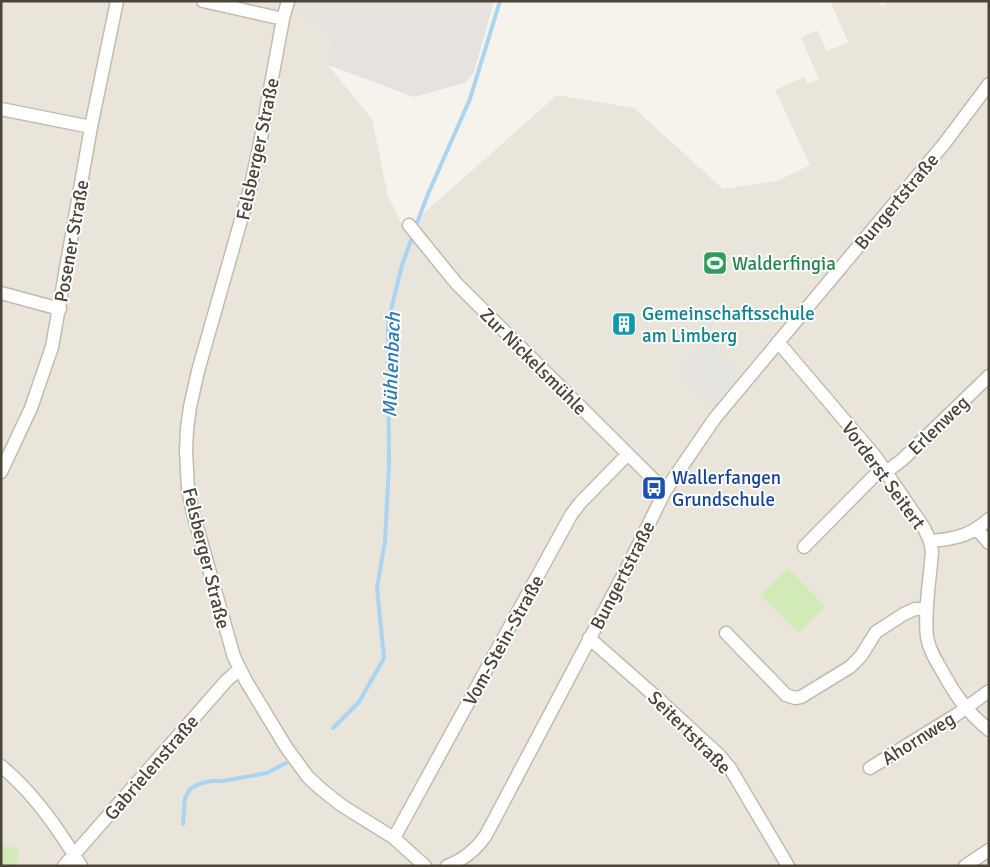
<svg xmlns="http://www.w3.org/2000/svg" width="990" height="867" font-family="Signika,sans-serif">
<style>
.residential{fill:#eae5da}
.industrial{fill:#e6e2dd}
.green{fill:#d2eab5}
.parking{fill:#e5e3e0}
.lines{fill:none;stroke-linecap:round;stroke-linejoin:round}
.stream{stroke:#a9d4f2;stroke-width:4}
.minor-casing{stroke:#c2bbae;stroke-width:15}
.minor{stroke:#fff;stroke-width:12}
.labels{text-anchor:middle;stroke-width:4;stroke-linejoin:round;paint-order:stroke}
.street-label{font-size:19px;fill:#4b4439;stroke:#fff}
.leisure-label{font-size:19px;fill:#27864d;stroke:#fff;text-anchor:start}
.culture-label{font-size:19px;fill:#0d838f;stroke:#fff;text-anchor:start}
.transit-label{font-size:19px;fill:#164399;stroke:#fff;text-anchor:start}
.water-label{font-size:20px;font-style:italic;fill:#2e7ab2;stroke:#fff}
</style>
<rect width="100%" height="100%" fill="#f6f3ec"/>
<!-- residential -->
<path class="residential" d="M1 1H284L332 36 328 65 372 119 388 196 405 230 557 95 634 108 723 189 777 181 810 165 775 90 804 77 808 84 819 79 801 38 817 30 827 51 848 42 830 1H879L882 7 888 1H989V866H1Z"/>
<!-- industrial -->
<path class="industrial" d="M284 1H494L474 72 465 83 414 97 328 65 332 36Z"/>
<!-- green -->
<path class="green" d="M788 568 825 607 799 633 761 595Z
M1 846 19 848 16 866H1Z"/>
<!-- parking -->
<path class="parking" d="M711 335 738 379 713 406 679 371Z"/>
<g class="lines">
<!-- stream -->
<path class="stream" d="M415 228 428 194 470 99 500 1
M333 728 359 702 384 658 377 588 385 541 389 465 388 322 402 265 413 235
M183 824 185 798 190 789 199 784 211 781H223L267 773 286 763"/>
<defs>
<path id="minor" d="M203 1 283 19
M288 1 283 19 260 143 251 185 198 371 190 407 187 429 186 450 188 489 193 513 234 657 246 681 286 747 308 777 321 789 341 805 394 838 425 866
M1 109 91 127
M409 225 456 283 665 491
M1 293 60 309
M778 342 875 456 924 528 930 541 932 552C930 580 924 610 927 637 929 649 935 659 941 669 955 695 966 711 989 730
M1 472 31 408 52 347 91 127 117 1
M977 529 989 543
M930 541C955 539 970 536 989 519
M804 547 875 475 886 472 902 460 989 376
M726 633 786 695 795 698 801 697 850 667 861 656 876 632 904 614 915 609H927
M589 638 655 696 720 756 730 768 788 866
M1 766C34 793 59 830 81 866
M870 768 956 715 989 691
M394 838 571 515 580 503 628 454
M64 866 227 680 240 669
M447 866C463 860 476 850 486 835L627 568 665 491 715 418 944 144 989 84
M965 866 989 850"/>
</defs>
<!-- minor casing -->
<use href="#minor" class="minor-casing"/>
<!-- minor -->
<use href="#minor" class="minor"/>
</g>
<!-- icons -->
<defs>
<symbol id="stadium-square" viewBox="-11 -11 22 22"><rect x="-9" y="-9" width="18" height="18" rx="4" fill="#2e9e5b" stroke="#fff"/><path d="M0-5a6.5 5 0 1 0 0 10a6.5 5 0 1 0 0-10ZM-3.5-1.8h7v3.6h-7Z" fill="#fff"/></symbol>
<symbol id="building-square" viewBox="-11 -11 22 22"><rect x="-9" y="-9" width="18" height="18" rx="4" fill="#0f9aa8" stroke="#fff"/><path d="M-4-6H4V6H1V3H-1V6H-4ZM-2.5-4.3h1.7v1.8h-1.7ZM.8-4.3h1.7v1.8H.8ZM-2.5-1h1.7V.8h-1.7ZM.8-1h1.7V.8H.8Z" fill="#fff"/></symbol>
<symbol id="bus-square" viewBox="-11 -11 22 22"><rect x="-9" y="-9" width="18" height="18" rx="4" fill="#1a4fb4" stroke="#fff"/><path d="M-5-6H5V4H4V6H2V4H-2V6H-4V4H-5ZM-3.5-4V0h7V-4ZM-3.5 1.2v1.5H-2V1.2ZM2 1.2v1.5H3.5V1.2Z" fill="#fff"/></symbol>
</defs>
<g fill-rule="evenodd">
<use href="#stadium-square" x="701" y="249" width="28" height="28"/>
<use href="#building-square" x="610" y="310" width="28" height="28"/>
<use href="#bus-square" x="640" y="474" width="28" height="28"/>
</g>
<g class="labels">
<!-- street labels -->
<g class="street-label">
<text transform="translate(257 149) rotate(-78)" y="7">Felsberger Straße</text>
<text transform="translate(896 201) rotate(-50)" y="7">Bungertstraße</text>
<text transform="translate(71 241) rotate(-80)" y="7">Posener Straße</text>
<text transform="translate(534 361) rotate(45)" y="7">Zur Nickelsmühle</text>
<text transform="translate(938 425) rotate(-44)" y="7">Erlenweg</text>
<text transform="translate(884 475) rotate(54)" y="7">Vorderst Seitert</text>
<text transform="translate(207 558) rotate(76)" y="7">Felsberger Straße</text>
<text transform="translate(622 575) rotate(-63)" y="7">Bungertstraße</text>
<text transform="translate(503 640) rotate(-61)" y="7">Vom-Stein-Straße</text>
<text transform="translate(690 732) rotate(45)" y="7">Seitertstraße</text>
<text transform="translate(918 738) rotate(-32)" y="7">Ahornweg</text>
<text transform="translate(151 767) rotate(-49)" y="7">Gabrielenstraße</text>
</g>
<!-- leisure labels -->
<g class="leisure-label">
<text x="732" y="270">Walderfingia</text>
</g>
<!-- culture labels -->
<g class="culture-label">
<text x="642" y="320">Gemeinschaftsschule<tspan x="642" dy="22">am Limberg</tspan></text>
</g>
<!-- transit labels -->
<g class="transit-label">
<text x="672" y="484">Wallerfangen<tspan x="672" dy="22">Grundschule</tspan></text>
</g>
<!-- water labels -->
<g class="water-label">
<text transform="translate(391 365) rotate(-88)" y="7">Mühlenbach</text>
</g>
</g>
<!-- border -->
<rect width="990" height="867" fill="none" stroke="#4b4439" stroke-width="5"/>
</svg>
